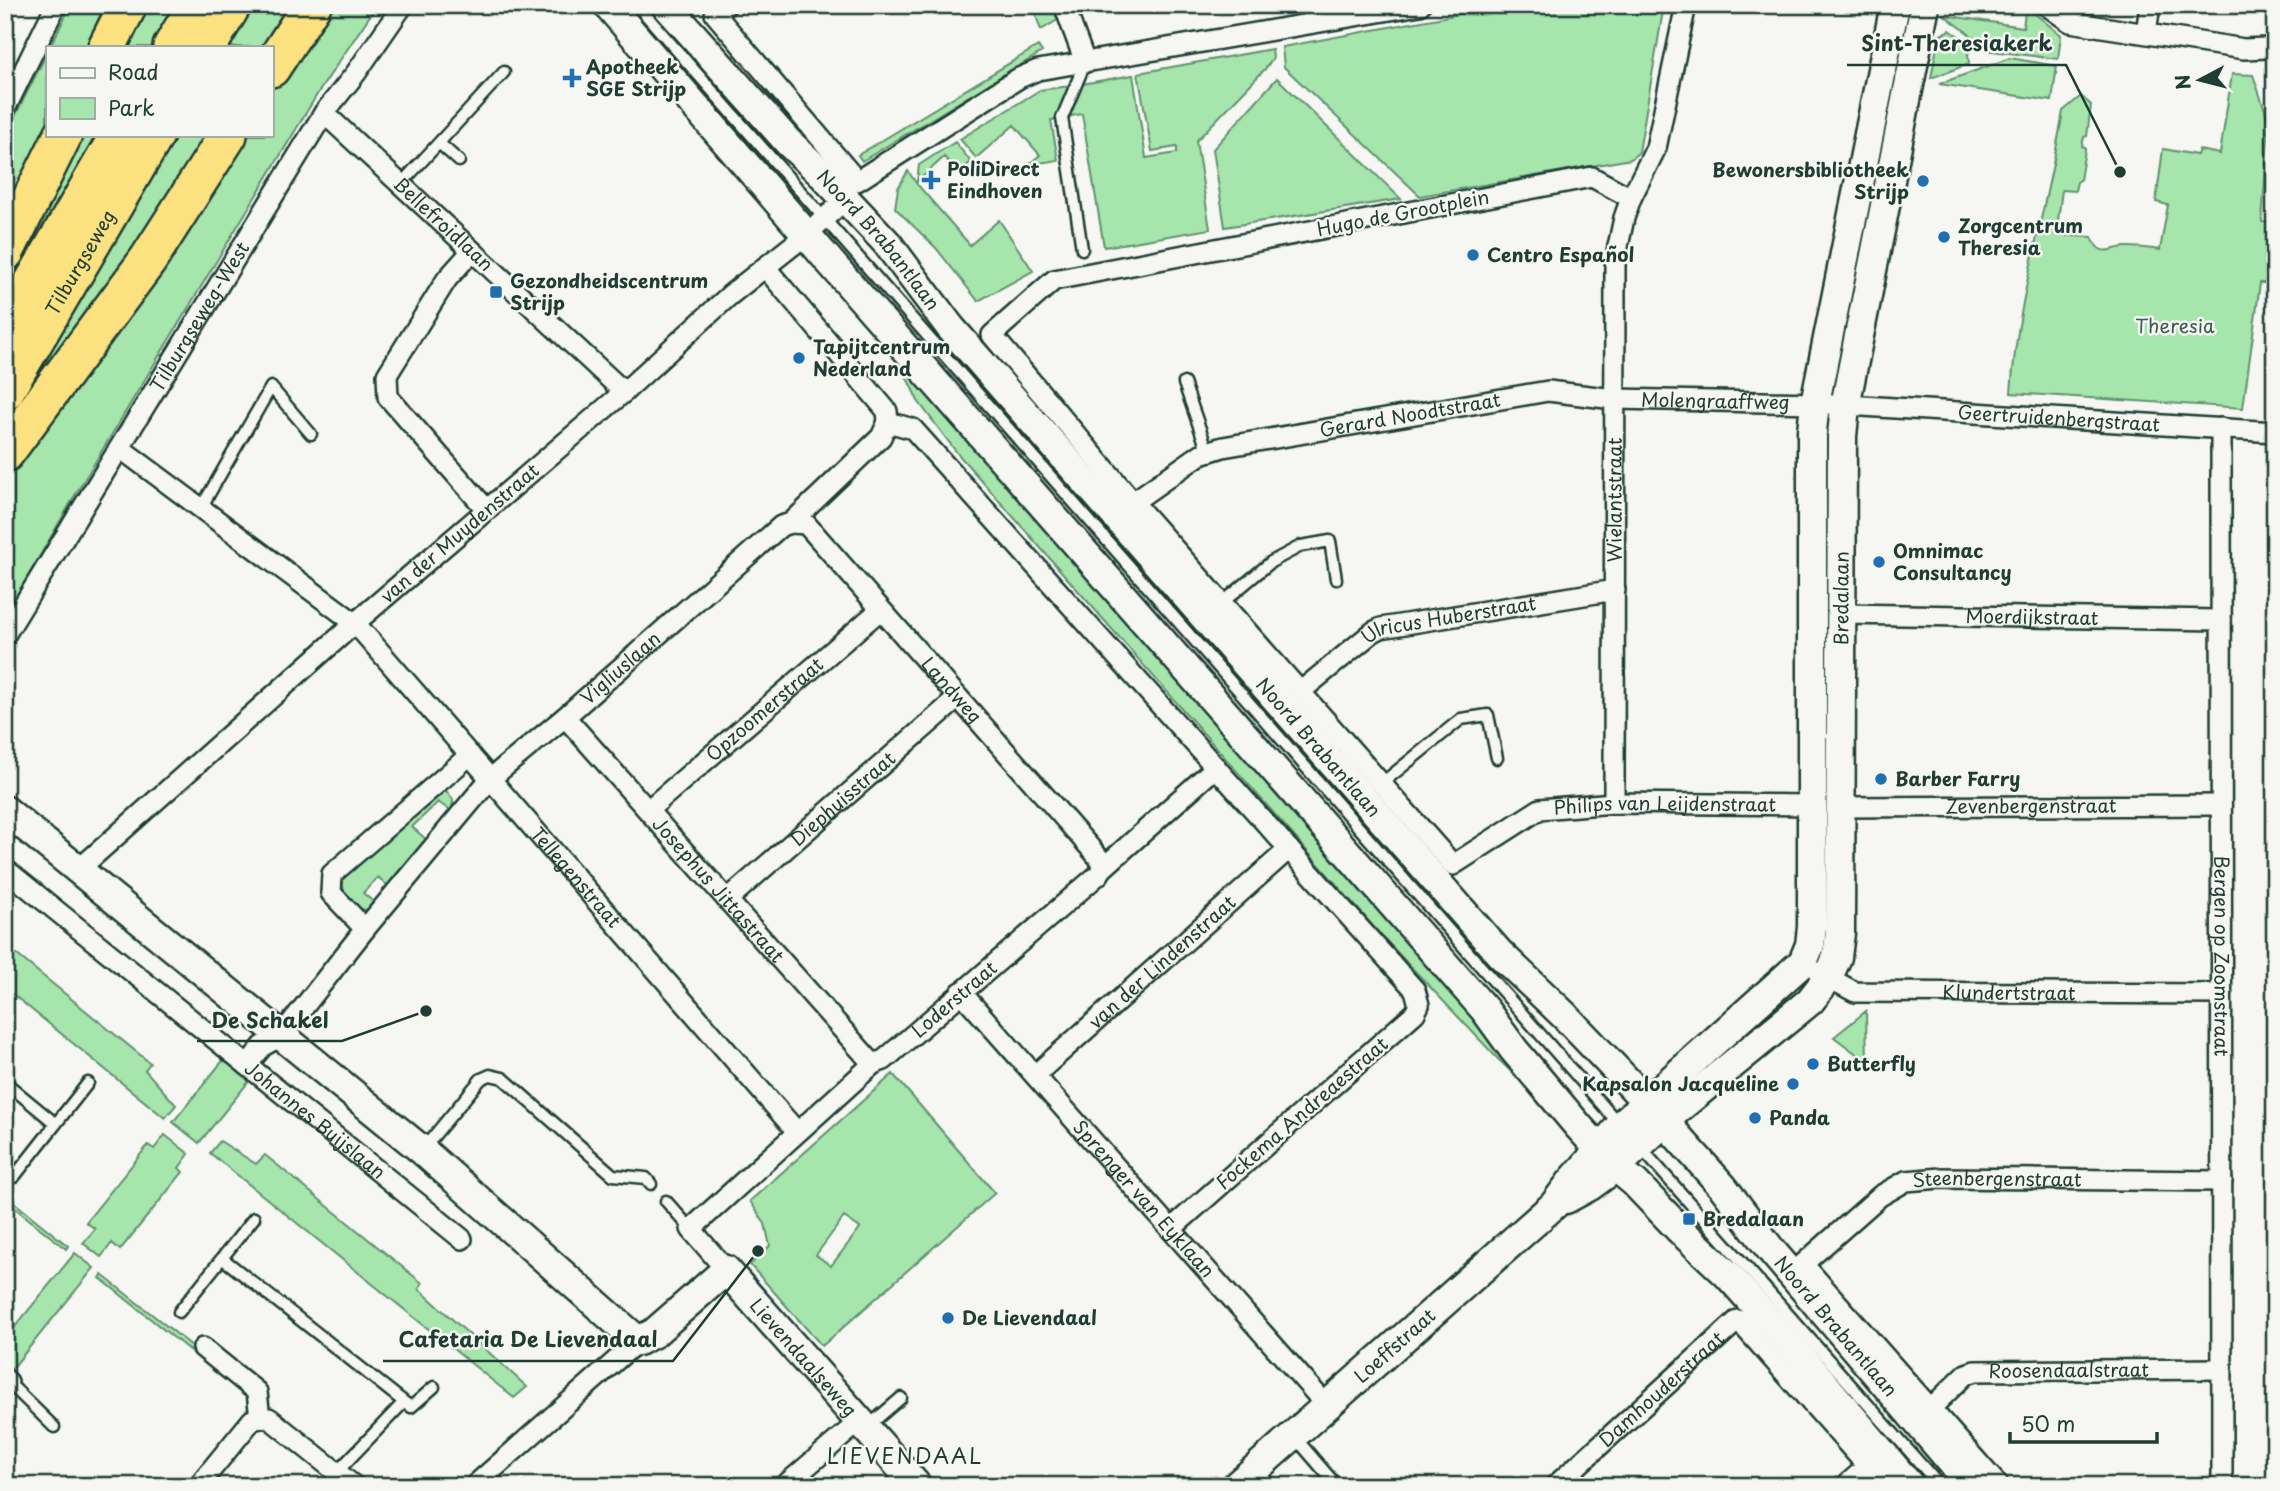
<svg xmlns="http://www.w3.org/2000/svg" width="2280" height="1491" font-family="'Playpen Sans',sans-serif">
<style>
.green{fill:#a6e5ac;stroke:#629170;stroke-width:2;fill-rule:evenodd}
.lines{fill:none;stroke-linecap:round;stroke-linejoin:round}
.lane-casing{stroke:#1f3d34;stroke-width:15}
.street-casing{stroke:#1f3d34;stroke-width:24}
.secondary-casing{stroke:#1f3d34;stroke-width:33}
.highway-casing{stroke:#1f3d34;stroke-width:42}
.lane{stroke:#f6f6f2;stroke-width:10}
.street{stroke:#f6f6f2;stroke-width:19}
.secondary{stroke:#f6f6f2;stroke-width:28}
.highway{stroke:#fbe180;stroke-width:37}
.poi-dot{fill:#1f6fb2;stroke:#f6f6f2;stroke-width:2.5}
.labels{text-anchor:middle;stroke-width:5;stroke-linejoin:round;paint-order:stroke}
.poi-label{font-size:19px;font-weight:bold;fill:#1f3d34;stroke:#f6f6f2;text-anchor:start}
.street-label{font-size:19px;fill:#1f3d34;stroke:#f6f6f2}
.park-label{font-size:19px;fill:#3a5f4c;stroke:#f6f6f2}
.neighbourhood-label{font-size:21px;letter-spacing:2px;fill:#1f3d34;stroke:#f6f6f2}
.leader{fill:none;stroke:#1f3d34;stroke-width:2.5}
.callout-dot{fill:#1f3d34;stroke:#f6f6f2;stroke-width:2.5}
.callout-label{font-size:21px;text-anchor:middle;font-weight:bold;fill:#1f3d34;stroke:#f6f6f2;stroke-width:5;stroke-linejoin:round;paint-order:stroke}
</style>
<rect width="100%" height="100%" fill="#f6f6f2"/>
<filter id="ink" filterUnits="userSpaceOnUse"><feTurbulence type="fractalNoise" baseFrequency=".0143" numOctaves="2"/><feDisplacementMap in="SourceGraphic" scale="14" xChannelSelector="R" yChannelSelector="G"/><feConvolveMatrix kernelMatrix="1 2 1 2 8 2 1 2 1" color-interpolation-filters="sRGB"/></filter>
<g filter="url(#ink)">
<!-- green -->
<path class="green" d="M71 5H109L88 47H50Z
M135 5H186L161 47H114Z
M246 5H303L271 47H221Z
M325 5H377L318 93 77 492 5 616V461L232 135H271V79Z
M1032 5H1054L1059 19 1041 30Z
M1508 5H1664L1639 152 1631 159 1420 196 1284 67 1282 47Z
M2025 12 2034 13 2061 35 2058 59 1992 51 1944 15 2023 27Z
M1950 30 1972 46 1968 54 1969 64 1931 78 1939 36Z
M1038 46 1042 52 862 161 858 155Z
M1272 49 1273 58 1265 69 1196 141 1210 229 1104 247 1082 114 1067 117 1082 84 1133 75 1146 158 1177 153V147L1152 151 1138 73Z
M47 53V128L5 213V136Z
M2010 58 2057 66 2052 101 1939 84Z
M2232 74 2253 75 2269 122 2262 222 2275 223V283H2260L2243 408 2011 393C2017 298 2048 205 2063 111L2081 96 2091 105 2087 136 2084 137 2082 146 2085 147V150L2080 180 2077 182 2075 191 2062 190 2056 235 2092 237C2100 260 2112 247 2126 247 2138 247 2148 248 2160 250L2168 205 2156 202 2163 149 2197 155 2199 150 2220 154Z
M1277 78 1401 199 1225 227 1213 149Z
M1070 86 1057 119 1051 120 1058 160 1028 165 1040 155 1014 125 976 158 960 139 1040 90Z
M70 135H110L5 315V264Z
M170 135H212L5 433V415Z
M955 142 971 162 959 173 944 157 917 182 919 165Z
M908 171 916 183 970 245 999 220 1033 271 978 301 936 248 895 208 898 188Z
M891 344 1562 1121 1498 1059 1380 934 958 454 918 401Z
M441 791 447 792 453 799 452 812 438 802 412 827 427 840 389 887 378 877 363 893 377 905 368 910 359 909 344 893 342 877Z
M5 945 150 1063 145 1070 176 1105 165 1118 5 988Z
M1866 1011 1867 1062 1834 1037Z
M225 1058 251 1079 199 1143 173 1122Z
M893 1074 995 1193 822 1346 750 1265 770 1246 765 1224 750 1201ZM844 1217 860 1228 831 1266 816 1255Z
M165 1135 189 1154 179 1168 183 1172 120 1250 112 1243 101 1257 83 1243 95 1229 86 1222 148 1145 154 1149Z
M220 1141 256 1164 265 1155 422 1283 419 1289 527 1387 514 1398 210 1153Z
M5 1195 68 1246 66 1249 5 1200Z
M75 1253 94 1268 11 1370 5 1365V1339Z
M102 1275 197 1350 194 1354 100 1278Z"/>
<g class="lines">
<defs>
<path id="lane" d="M637 5 1619 1124
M439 143 459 161
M400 185 504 72
M1082 249 1062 118 1085 63
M1184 383 1208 452
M201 508 271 387 311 434
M1222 603 1271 562 1301 546 1330 541 1336 579
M1381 784 1461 719 1488 715 1497 758
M5 1082 56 1124
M424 1148 481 1079 490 1075 503 1078 613 1175 646 1178 651 1184
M1641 1148 1940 1486
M14 1177 88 1083
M666 1201 691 1229
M222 1258 404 1402
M179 1312 254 1218
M8 1382 54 1427
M866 1428 901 1398
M1294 1436 1337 1486
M337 1472 404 1402 411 1407 434 1387"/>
<g id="street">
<path d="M726 5 715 14 857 181 1019 78 1038 70 1420 5"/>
<path d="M1064 5 1085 62"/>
<path d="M2046 5 2070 22 2244 49 2266 48 2275 45"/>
<path d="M2146 33 2150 5"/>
<path d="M5 109 56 5"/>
<path id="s1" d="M324 113 624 392"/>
<path id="s2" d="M1631 198 1592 177 1054 280 992 335 1133 502 1453 865 1540 809 1614 803 1811 805"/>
<path d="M472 251 447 279 387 375 388 397 487 510"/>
<path d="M765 267 887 411 888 422"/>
<path d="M888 422 913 429 1415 990 1419 1005 1415 1013 1171 1229"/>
<path id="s3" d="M2221 428 2222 1486"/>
<path id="s4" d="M120 448 355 623 797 1132"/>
<path id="s5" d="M1133 502 1201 454 1223 447 1548 391 1614 399 1815 403 2275 432"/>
<path id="s6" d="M791 523 806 524 1100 859 1102 869"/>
<path id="s7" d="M1841 614 2221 620"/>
<path id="s8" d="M5 635 324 113 356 73 403 5"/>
<path id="s9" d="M1301 691 1373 632 1381 628 1615 590"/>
<path id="s10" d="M565 717 873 1064"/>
<path id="s11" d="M1614 803 1615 261 1624 218 1631 198 1656 148 1686 5"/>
<path id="s12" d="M1840 807 2221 805"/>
<path id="s13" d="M648 810 880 610"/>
<path id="s14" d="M5 869 462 1239"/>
<path id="s15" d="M78 870 355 623 624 392 730 295 807 234 846 199"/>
<path id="s16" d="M727 900 958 698"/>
<path d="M365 929 331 893 332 874 470 755"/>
<path id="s17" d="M1818 972 1855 992 2221 994"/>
<path id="s18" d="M961 992 1327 1406"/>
<path id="s19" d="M247 1065 263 1046 281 1036 365 929 490 779 565 717 781 526 791 523 881 437 888 422"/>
<path id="s20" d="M1035 1075 1289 849"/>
<path id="s21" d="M726 1270 691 1229 873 1064 884 1060 1099 874 1102 869 1216 767"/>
<path d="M203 1348 257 1392 260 1418H269L354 1486"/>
<path d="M5 1379 8 1382"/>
<path id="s22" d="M1931 1408 1966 1374 1975 1371 2222 1369"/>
<path d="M198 1486 252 1420 260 1418"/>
<path d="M474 1486 638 1341"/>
<path d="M784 1486 860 1421"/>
<path id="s23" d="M1555 1486 1738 1320 1885 1486"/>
<path d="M1845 1486 1868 1466"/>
<path id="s24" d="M1999 1486 1803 1264 1880 1196 1906 1181 1941 1178 2222 1181"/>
</g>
<g id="secondary">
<path d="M608 5 830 262 1485 1010 1514 1050 1579 1127 1616 1167 1635 1183 1680 1230 1728 1275 1798 1353 1910 1486"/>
<path id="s25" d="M666 5 788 142 820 172 887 243 950 327 1499 953 1565 1016 1646 1101 1723 1187 1771 1250 1972 1486"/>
<path id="s26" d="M5 810 423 1151 638 1341 654 1333 726 1270 917 1486"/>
<path id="s27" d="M1566 1199 1590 1186 1616 1167 1678 1109 1810 1001 1828 978 1837 957 1840 933 1842 436 1845 406 1925 5"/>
<path id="s28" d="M1236 1486 1554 1205 1572 1181 1620 1126 1803 962 1810 945 1812 927V431L1815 403 1895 5"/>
</g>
<g id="highway">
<path d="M107 47 128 5"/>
<path d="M172 47 197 5"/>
<path d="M207 47 232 5"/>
<path d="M271 68 312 5"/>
<path d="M5 252 63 135"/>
<path d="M5 331 119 135"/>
<path id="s29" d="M5 391 155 135"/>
<path d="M5 453 148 260 228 135"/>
</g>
</defs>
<!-- lane casing -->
<use href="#lane" class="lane-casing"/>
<!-- street casing -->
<use href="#street" class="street-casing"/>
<!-- secondary casing -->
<use href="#secondary" class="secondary-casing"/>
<!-- highway casing -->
<use href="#highway" class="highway-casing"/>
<!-- lane -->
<use href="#lane" class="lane"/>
<!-- street -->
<use href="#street" class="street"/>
<!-- secondary -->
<use href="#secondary" class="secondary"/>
<!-- highway -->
<use href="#highway" class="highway"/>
</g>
</g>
<!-- markers -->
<g class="poi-dot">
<path d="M568.5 67.5h7v7h7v7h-7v7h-7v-7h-7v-7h7z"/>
<path d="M927.5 169.5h7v7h7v7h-7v7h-7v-7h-7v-7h7z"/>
<circle cx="1923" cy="181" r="7"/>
<circle cx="1944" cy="237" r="7"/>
<circle cx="1473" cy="255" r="7"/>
<rect x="489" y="285" width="14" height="14" rx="3.5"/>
<circle cx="799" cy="358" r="7"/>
<circle cx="1879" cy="562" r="7"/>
<circle cx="1881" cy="779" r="7"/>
<circle cx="1813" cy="1064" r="7"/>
<circle cx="1793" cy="1084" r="7"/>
<circle cx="1755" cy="1118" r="7"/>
<rect x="1682" y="1212" width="14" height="14" rx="3.5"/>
<circle cx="948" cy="1318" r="7"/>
</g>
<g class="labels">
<!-- poi labels -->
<g class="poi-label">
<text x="586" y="74">Apotheek<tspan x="586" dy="22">SGE Strijp</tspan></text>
<text x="947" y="176">PoliDirect<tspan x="947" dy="22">Eindhoven</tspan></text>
<text x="1909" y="177" text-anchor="end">Bewonersbibliotheek<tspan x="1909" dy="22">Strijp</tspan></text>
<text x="1958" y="233">Zorgcentrum<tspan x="1958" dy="22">Theresia</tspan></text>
<text x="1487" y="262">Centro Español</text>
<text x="510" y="288">Gezondheidscentrum<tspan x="510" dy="22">Strijp</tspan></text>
<text x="813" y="354">Tapijtcentrum<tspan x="813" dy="22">Nederland</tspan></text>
<text x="1893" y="558">Omnimac<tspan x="1893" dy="22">Consultancy</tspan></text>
<text x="1895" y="786">Barber Farry</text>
<text x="1827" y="1071">Butterfly</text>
<text x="1779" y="1091" text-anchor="end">Kapsalon Jacqueline</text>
<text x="1769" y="1125">Panda</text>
<text x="1703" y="1226">Bredalaan</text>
<text x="962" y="1325">De Lievendaal</text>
</g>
<!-- street labels -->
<g class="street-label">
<text transform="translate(1403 213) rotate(-11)" y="7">Hugo de Grootplein</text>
<text dy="7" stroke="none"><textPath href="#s1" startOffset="163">Bellefroidlaan</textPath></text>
<text dy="7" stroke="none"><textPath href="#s25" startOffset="317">Noord Brabantlaan</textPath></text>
<text dy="7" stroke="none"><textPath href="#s29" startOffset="149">Tilburgseweg</textPath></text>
<text dy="7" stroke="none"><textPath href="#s8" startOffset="373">Tilburgseweg-West</textPath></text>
<text dy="7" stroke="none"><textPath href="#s5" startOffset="604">Molengraaffweg</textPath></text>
<text dy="7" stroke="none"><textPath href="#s5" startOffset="296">Gerard Noodtstraat</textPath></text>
<text dy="7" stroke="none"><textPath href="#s5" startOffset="948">Geertruidenbergstraat</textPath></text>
<text dy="7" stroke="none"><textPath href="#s11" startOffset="303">Wielantstraat</textPath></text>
<text dy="7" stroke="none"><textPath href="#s15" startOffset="509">van der Muydenstraat</textPath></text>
<text dy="7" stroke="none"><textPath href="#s27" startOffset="726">Bredalaan</textPath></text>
<text dy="7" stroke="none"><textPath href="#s7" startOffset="191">Moerdijkstraat</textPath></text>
<text dy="7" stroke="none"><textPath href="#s9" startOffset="170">Ulricus Huberstraat</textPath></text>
<text dy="7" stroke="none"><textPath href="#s19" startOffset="548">Vigliuslaan</textPath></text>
<text dy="7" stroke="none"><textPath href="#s6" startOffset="236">Landweg</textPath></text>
<text dy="7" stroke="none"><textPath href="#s13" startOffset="154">Opzoomerstraat</textPath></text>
<text dy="7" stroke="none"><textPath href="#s25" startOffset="989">Noord Brabantlaan</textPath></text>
<text dy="7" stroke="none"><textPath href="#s16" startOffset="154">Diephuisstraat</textPath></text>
<text dy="7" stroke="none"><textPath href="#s2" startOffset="1606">Philips van Leijdenstraat</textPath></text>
<text dy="7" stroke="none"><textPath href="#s12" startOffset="191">Zevenbergenstraat</textPath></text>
<text dy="7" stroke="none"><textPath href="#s4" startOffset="630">Tellegenstraat</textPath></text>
<text dy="7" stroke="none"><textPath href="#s10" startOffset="231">Josephus Jittastraat</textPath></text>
<text dy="7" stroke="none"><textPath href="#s3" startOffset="528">Bergen op Zoomstraat</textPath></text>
<text dy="7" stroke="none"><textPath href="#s20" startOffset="170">van der Lindenstraat</textPath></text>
<text dy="7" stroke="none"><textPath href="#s17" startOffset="196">Klundertstraat</textPath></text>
<text dy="7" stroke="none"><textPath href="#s21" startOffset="404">Loderstraat</textPath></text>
<text transform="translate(1302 1113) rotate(-41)" y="7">Fockema Andreaestraat</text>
<text dy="7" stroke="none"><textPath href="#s14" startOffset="399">Johannes Buijslaan</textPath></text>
<text dy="7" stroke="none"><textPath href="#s24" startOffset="520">Steenbergenstraat</textPath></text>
<text dy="7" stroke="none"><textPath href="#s18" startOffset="276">Sprenger van Eyklaan</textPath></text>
<text dy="7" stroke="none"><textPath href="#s25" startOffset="1766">Noord Brabantlaan</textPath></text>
<text dy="7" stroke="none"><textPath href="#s28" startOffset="212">Loeffstraat</textPath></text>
<text dy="7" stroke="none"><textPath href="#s26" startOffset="1057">Lievendaalseweg</textPath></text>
<text dy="7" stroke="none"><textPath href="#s22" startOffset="152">Roosendaalstraat</textPath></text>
<text dy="7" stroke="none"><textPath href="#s23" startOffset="144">Damhouderstraat</textPath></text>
</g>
<!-- park labels -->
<g class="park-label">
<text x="2175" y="333">Theresia</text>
</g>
<!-- neighbourhood labels -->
<g class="neighbourhood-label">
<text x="905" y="1464">LIEVENDAAL</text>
</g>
</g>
<!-- callouts -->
<path class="leader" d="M2120 172L2066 65H1847M426 1011L342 1041H197M758 1251L673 1361H383"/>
<g class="callout-dot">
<circle cx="2120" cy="172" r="7"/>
<circle cx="426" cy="1011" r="7"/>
<circle cx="758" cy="1251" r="7"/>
</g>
<g class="callout-label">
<text x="1957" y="51">Sint-Theresiakerk</text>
<text x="270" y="1028">De Schakel</text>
<text x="528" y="1347">Cafetaria De Lievendaal</text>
</g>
<!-- margin -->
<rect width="2280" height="1491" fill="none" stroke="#f6f6f2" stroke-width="28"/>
<rect x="14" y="14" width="2252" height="1463" fill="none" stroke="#1f3d34" stroke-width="2.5" filter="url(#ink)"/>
<!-- legend -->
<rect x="46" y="46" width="228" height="91" fill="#f6f6f2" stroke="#a0aca6" stroke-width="2"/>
<rect x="60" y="68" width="35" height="10" fill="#f6f6f2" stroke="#a0aca6" stroke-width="2"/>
<text x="108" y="80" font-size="21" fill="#1f3d34">Road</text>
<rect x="60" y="98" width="35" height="21" fill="#a6e5ac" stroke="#a0aca6" stroke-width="2"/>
<text x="108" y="116" font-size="21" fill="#1f3d34">Park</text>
<!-- north arrow -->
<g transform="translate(2200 80) rotate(263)" stroke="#f6f6f2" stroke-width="5" paint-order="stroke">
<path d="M0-5L12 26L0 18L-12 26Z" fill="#1f3d34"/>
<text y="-10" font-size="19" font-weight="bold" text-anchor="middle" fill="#1f3d34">N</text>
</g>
<!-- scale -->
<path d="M2010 1432v10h147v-10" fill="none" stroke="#1f3d34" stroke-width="3.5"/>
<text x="2021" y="1432" font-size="21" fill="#1f3d34" stroke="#f6f6f2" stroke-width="5" paint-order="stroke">50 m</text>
</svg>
